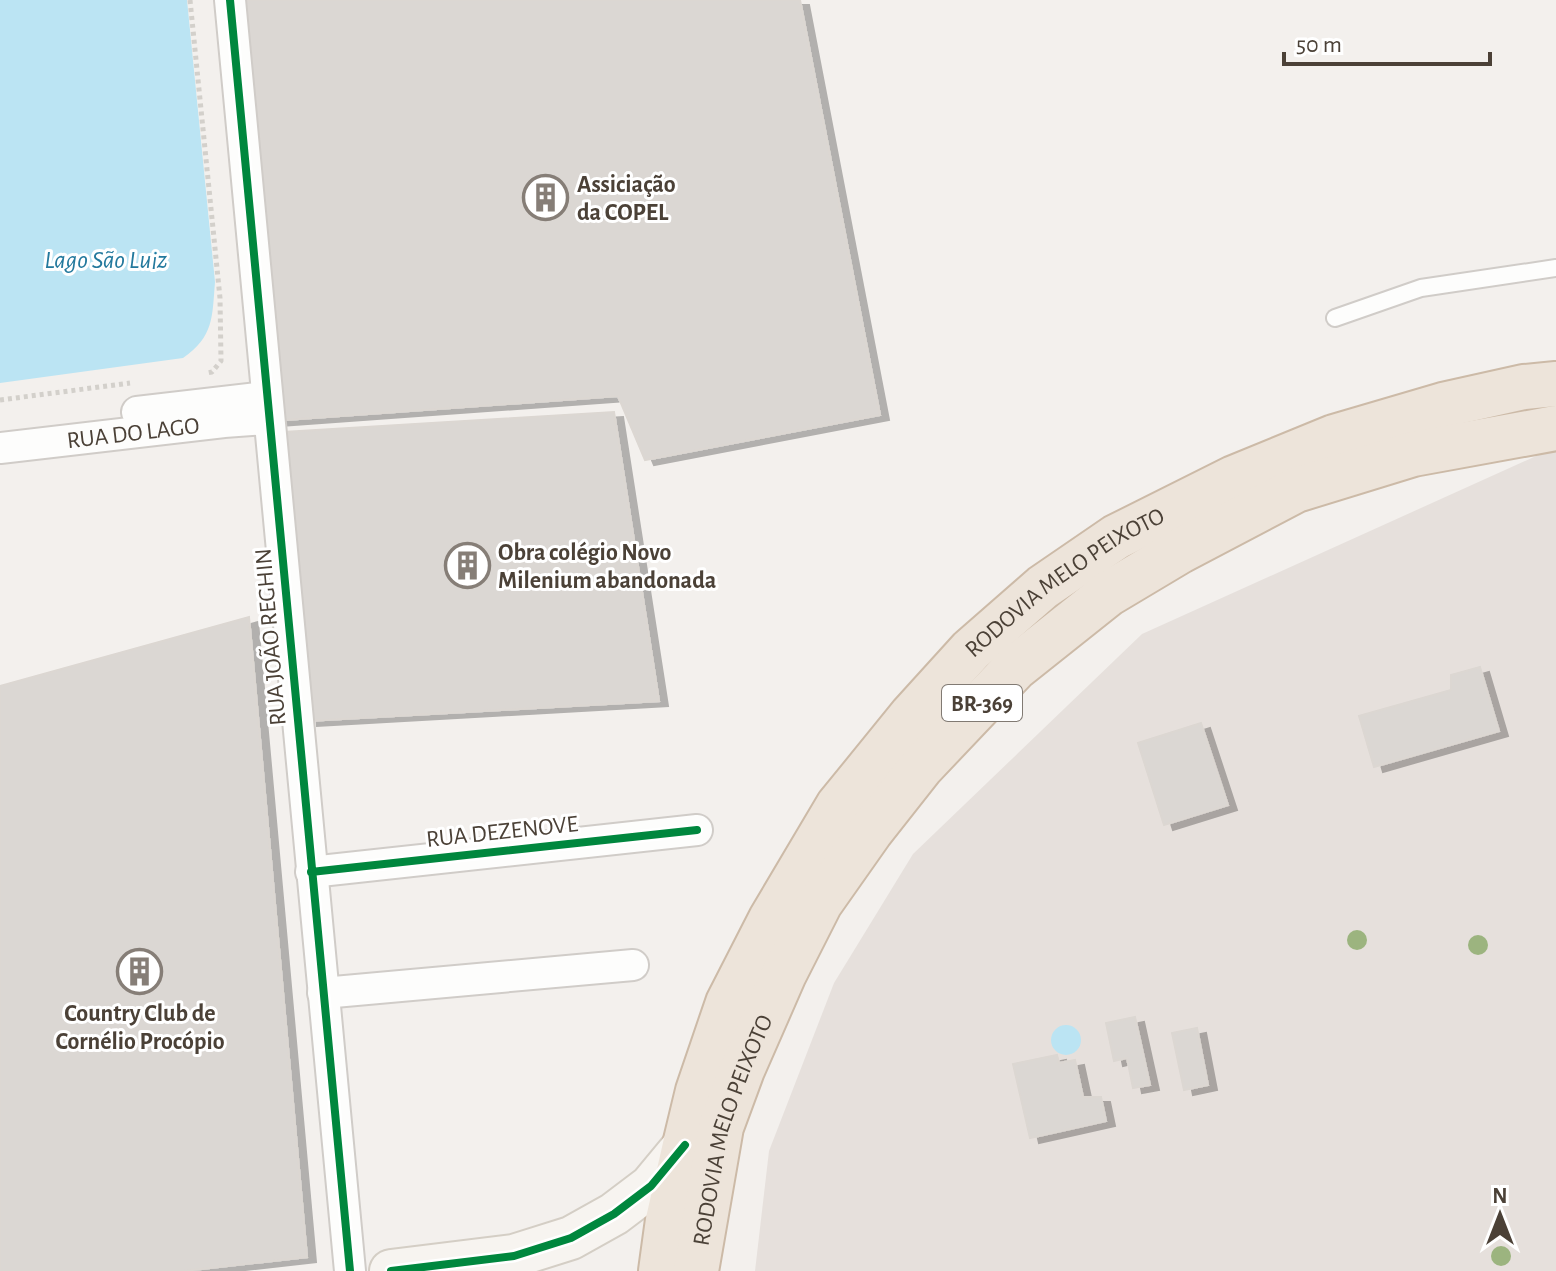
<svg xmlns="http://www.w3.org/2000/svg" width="1556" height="1271" font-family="'Alegreya Sans',sans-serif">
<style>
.industrial{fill:#e6e0dc}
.water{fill:#bbe4f3}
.building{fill:#dbd7d3;stroke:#dcd7d2;stroke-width:2;filter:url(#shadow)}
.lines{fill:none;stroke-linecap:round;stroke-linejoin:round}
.lane-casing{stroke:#d0ccc8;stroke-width:20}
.street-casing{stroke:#d0ccc8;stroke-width:34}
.secondary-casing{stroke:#d4cec5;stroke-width:46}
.highway-casing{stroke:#ccbaa7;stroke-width:48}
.path{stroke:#d3d0cb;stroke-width:5;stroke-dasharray:4 4;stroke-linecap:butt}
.lane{stroke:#fdfdfc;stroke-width:16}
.street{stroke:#fdfdfc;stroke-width:30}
.secondary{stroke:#f7f4f0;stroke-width:42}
.highway{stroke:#ede4da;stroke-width:44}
.cycleway-casing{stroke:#fff;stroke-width:13}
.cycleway{stroke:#00873e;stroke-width:8}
.tree{fill:#9cb47f}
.labels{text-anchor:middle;stroke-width:6;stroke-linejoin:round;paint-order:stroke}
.shield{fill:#fff;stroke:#817a73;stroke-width:2}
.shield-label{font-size:22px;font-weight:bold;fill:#4b4137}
.poi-label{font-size:24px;font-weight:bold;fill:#4b4137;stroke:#fff;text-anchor:start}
.street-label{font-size:24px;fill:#4b4137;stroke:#fff}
.water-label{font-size:26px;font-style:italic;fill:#23799d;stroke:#fff}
</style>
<defs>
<filter id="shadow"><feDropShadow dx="9" dy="5" stdDeviation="0" flood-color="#0004"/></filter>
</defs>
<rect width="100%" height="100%" fill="#f3f0ed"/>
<!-- industrial -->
<path class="industrial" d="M1556 447V1271H755L769 1151 834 983 913 854 1142 634Z"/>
<!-- water -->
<path class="water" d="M0 0H187L215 282C212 318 214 336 183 358L0 383Z
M1051 1040a15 15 0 1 1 30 0a15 15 0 1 1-30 0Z"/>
<!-- building -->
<path class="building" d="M236 0H800L880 415 645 460 618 396 272 421Z
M614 412 659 701 308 721 284 432Z
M249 617 307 1257 184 1271H0V686Z
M1480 667 1499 731 1374 767 1359 716 1451 690V675Z
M1201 723 1228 805 1164 825 1138 743Z
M1135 1017 1150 1085 1133 1088 1127 1058 1114 1061 1106 1023Z
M1197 1028 1208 1085 1184 1090 1172 1033Z
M1057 1055 1059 1063 1075 1060 1083 1097H1101L1106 1121 1030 1138 1013 1064Z"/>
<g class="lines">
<defs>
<path id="lane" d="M1335 318 1421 288 1556 268"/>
<g id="street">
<path d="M230 0 350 1271"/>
<path d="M137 412 266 397"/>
<path id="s1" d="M0 448 224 422 268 419"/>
<path d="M311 872 697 830"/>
<path d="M323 993 633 965"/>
</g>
<path id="secondary" d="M391 1271 514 1256 571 1238 614 1214 651 1186 685 1145"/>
<g id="highway">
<path id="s2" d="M661 1271 668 1220 685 1145 698 1091 728 1003 771 919 838 806 912 715 971 650 1043 587 1116 537 1234 478 1334 437 1443 405 1524 387 1556 384"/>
<path id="s3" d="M696 1271 721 1127 742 1070 784 974 820 903 870 832 922 766 1015 668 1108 594 1180 551 1296 490 1413 454 1556 428"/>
</g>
</defs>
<!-- lane casing -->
<use href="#lane" class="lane-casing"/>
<!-- street casing -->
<use href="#street" class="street-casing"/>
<!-- secondary casing -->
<use href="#secondary" class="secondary-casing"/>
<!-- highway casing -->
<use href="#highway" class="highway-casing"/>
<!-- path -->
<path class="path" d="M190 0 220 298 221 361 212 372 207 373
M0 400 130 383"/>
<!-- lane -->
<use href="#lane" class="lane"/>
<!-- street -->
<use href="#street" class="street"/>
<!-- secondary -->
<use href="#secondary" class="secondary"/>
<!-- highway -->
<use href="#highway" class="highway"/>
<defs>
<path id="cycleway" d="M230 0 350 1271
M311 872 697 830
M391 1271 514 1256 571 1238 614 1214 651 1186 685 1145"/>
</defs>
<!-- cycleway casing -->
<use href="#cycleway" class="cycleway-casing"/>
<!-- cycleway -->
<use href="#cycleway" class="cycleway"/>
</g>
<!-- trees -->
<g class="tree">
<circle cx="1357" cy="940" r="10"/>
<circle cx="1478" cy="945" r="10"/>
<circle cx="1501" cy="1256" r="10"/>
</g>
<!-- icons -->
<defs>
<symbol id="building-ring" viewBox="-11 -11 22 22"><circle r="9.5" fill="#fff" stroke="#867e77" stroke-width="1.5"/><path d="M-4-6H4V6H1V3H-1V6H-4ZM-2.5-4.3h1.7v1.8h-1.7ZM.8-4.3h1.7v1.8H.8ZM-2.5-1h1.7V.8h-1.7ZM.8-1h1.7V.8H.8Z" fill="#867e77"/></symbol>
</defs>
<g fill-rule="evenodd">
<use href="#building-ring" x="520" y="172" width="51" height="51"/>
<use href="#building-ring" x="442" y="540" width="51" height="51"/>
<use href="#building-ring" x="114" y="946" width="51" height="51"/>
</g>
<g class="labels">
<!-- shield labels -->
<rect class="shield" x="942" y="685" width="80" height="36" rx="6"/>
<g class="shield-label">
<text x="982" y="711">BR-369</text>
</g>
<!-- poi labels -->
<g class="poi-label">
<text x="577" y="192">Assiciação<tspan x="577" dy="28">da COPEL</tspan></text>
<text x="498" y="560">Obra colégio Novo<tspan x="498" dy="28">Milenium abandonada</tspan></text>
<text x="140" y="1021" text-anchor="middle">Country Club de<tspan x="140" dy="28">Cornélio Procópio</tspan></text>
</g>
<!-- street labels -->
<g class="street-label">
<text dy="8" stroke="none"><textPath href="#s1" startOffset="134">RUA DO LAGO</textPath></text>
<text dy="8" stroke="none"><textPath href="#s2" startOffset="824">RODOVIA MELO PEIXOTO</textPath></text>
<text transform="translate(270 637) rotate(-95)" y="8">RUA JOÃO REGHIN</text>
<text transform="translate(502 831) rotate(-6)" y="8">RUA DEZENOVE</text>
<text dy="8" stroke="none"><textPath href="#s3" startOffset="146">RODOVIA MELO PEIXOTO</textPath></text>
</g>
<!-- water labels -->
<g class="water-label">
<text x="106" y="268">Lago São Luiz</text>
</g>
</g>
<!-- north arrow -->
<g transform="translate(1500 1215)" stroke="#ffffff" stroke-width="6" paint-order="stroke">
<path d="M0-6L14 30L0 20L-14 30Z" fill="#4b4137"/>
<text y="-12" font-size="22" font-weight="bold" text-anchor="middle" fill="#4b4137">N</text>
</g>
<!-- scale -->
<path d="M1284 52v12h206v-12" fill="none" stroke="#4b4137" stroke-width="4"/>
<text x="1296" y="52" font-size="24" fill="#4b4137" stroke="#ffffff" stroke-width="6" paint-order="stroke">50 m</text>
</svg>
